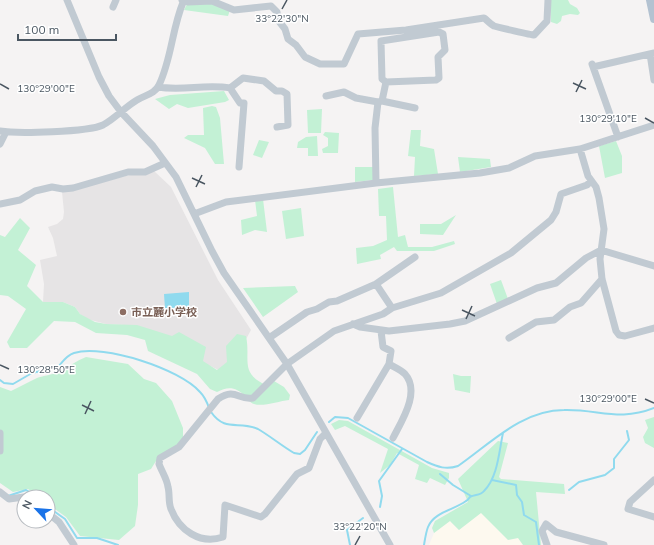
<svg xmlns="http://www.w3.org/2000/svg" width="654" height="545" font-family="Mulish,'Noto Sans JP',sans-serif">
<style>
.commercial{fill:#fdf9ef}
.education{fill:#e6e4e5}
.green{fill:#c3f1d5}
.water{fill:#90daee}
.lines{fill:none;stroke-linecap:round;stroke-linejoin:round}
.stream{stroke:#90daee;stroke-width:2}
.minor{stroke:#c1cad2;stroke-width:7}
.major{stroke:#b3c2d1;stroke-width:8}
.ticks{fill:none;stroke:#4a5661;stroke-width:1.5}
.education-dot{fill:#8d6e63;stroke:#fff;stroke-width:1.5}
.labels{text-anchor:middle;stroke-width:3;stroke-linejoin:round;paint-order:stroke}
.education-label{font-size:11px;font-weight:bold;fill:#785e54;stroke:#fff;text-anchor:start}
.ticks-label{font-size:10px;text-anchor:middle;fill:#4a5661;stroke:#fff;stroke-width:3;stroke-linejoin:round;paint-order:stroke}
</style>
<rect width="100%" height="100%" fill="#f5f3f3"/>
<!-- commercial -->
<path class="commercial" d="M481 512 508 540 518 538 523 545H429L434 533 450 521 459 530Z"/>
<!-- education -->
<path class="education" d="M154 171 171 187 218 280 251 330 227 374 124 325 106 324 87 319 80 314 75 307 63 302H43L44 284 40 260 57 256 53 238 48 227 57 224 63 219 64 212 62 192 114 178Z"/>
<!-- green -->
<path class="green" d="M551 0H568L570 4 577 8 580 13 578 15 570 14 562 16 561 21 557 24 551 22Z
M214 2 230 10 228 16 184 10 187 4Z
M224 91 229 100 225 102 188 108 177 104 169 109 155 99 170 95Z
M212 106 216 107 220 118 224 164H215L205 148 184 138 188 135H204L203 108Z
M322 109 321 133H308L307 110Z
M411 130H421L420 146 434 149 438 174 414 176 415 157 408 156Z
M325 132 339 133 338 153H323L322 149 328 146V138L323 135Z
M317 136 318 156H308V148H297L298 142 306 137Z
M259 140 269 142 262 158 253 155Z
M616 141 622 156V173L605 178 599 146Z
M458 157 490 159 491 167 460 172Z
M355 167H374L373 180 355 182Z
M393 187 398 237 405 235 408 247H432L454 241 455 244 434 251H397L394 247 380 255 381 259 357 264 356 248 373 246 387 240 386 216H379L378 189Z
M263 199 267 232 255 230 242 235 241 220 257 216 255 200Z
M301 208 304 236 286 239 282 211Z
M456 215 443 235 420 234V224H441Z
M20 218 30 228 18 250 36 265 27 286 43 302H63L75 307 80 314 95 322 106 324 137 325 172 336 179 332 206 347 203 361 217 370 227 362 226 346 237 334 246 336C251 359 239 373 266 385L274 381 284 387 290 395 289 400C279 401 263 407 254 404 250 403 248 399 245 396 236 387 228 386 217 392L210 389 197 374 148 351 145 340 127 335 96 333 75 322 54 321 27 348H10L7 342 26 309 8 296 0 295V235L5 237Z
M501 280 508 299 497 304 490 284Z
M295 286 298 292 263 317 243 288Z
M86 357 128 364 144 379 156 383 172 401 183 428V438L176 447 156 461 151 469 138 474V505L135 526 119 540 80 536 66 517 48 504V497H41L28 489 13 492 0 483V387L11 391C20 387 28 382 37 378 42 376 51 375 58 372 68 367 76 361 86 357Z
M453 374 461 376H471L470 393 455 390Z
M654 417V448L645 443 643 437 648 428 645 420Z
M339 420 348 421 432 468 449 473V478L445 485 430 478 427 483 415 479 419 465 397 453 390 465 380 473 388 449 345 426 335 430 331 424Z
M498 441 508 443 499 477 501 479 564 484 565 494 536 492 541 545H523L518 538 508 540 481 513 459 530 450 521 434 533 432 528 435 521 468 502 458 479Z"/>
<!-- water -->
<path class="water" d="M189 292V307L165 309 164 294Z"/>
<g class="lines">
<!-- stream -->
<path class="stream" d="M0 380 4 383 13 384 32 373 58 367C63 361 67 355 74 353 104 344 180 369 200 392 204 396 207 402 209 408
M211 412C226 433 238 420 258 429 270 436 282 446 294 453L300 454 305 450 317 432
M329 422 335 417 348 418 427 462C438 467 446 470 458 466 491 443 522 410 564 410 599 409 619 422 654 408
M440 474 453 485 471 496
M492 480 516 485 517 495 522 502 524 515 536 522 539 545
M569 490 579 482 605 475 614 468V459L629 440 627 431
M8 496 26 490 38 497
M48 507 65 519 77 538H97L118 545
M380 507 382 496 379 481 402 449
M350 545 347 530 363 518
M424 545C425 539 426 532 428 527 434 512 454 510 466 501 468 500 469 498 470 497 475 494 480 496 484 491 498 477 499 451 503 433"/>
<!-- minor -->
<path class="minor" d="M67 0 99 77 109 96 121 112 153 146 176 177 212 251 224 273 287 364 390 545
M182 0 188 2 212 1 234 10 271 6 277 12 278 20 285 29 288 39 296 45 305 57 320 64H344L358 34 406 30 484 18C487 20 490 24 494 26 497 27 531 35 534 35L547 21 548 0
M113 7 116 0
M650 54 654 80
M592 64 618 137
M593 67 654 53
M158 87C182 91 206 84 230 88L240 103H244L239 167
M230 88 243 78 264 81 276 91H282L287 94 288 125 277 127
M326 96 344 92 356 98 378 102
M382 101 415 108
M0 131C17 134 88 132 103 125 116 118 125 107 137 100 145 95 155 94 159 85 172 58 172 27 184 0
M0 144 6 132
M580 149 588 176 596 187 599 198 604 229 600 259 602 279 616 331 619 335 625 336 654 328
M376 183 375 128 378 102 382 101 386 82 382 79 381 41 439 32 443 34 445 50 438 57 439 78 436 80 386 82
M0 204 20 200 35 191 52 187 63 189 73 188 128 172H145L165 163
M194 214 226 202 376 183 480 173 509 168 535 156 580 149 654 125
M376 284 392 308
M353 324 360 327 389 331 450 324 465 321 537 288 556 283 586 258 601 250 654 266
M269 338 307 312 317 309 329 302 337 301 376 284 415 257
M509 338 536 322 554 320 570 307 581 303 602 279
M389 364C394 367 401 370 405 374 421 392 401 422 393 438
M357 418 389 364 391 351 383 347 381 331
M0 433V451
M326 433 320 439 309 468 297 474 265 514 261 517 225 505 223 537C200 545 179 530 171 509 168 502 170 494 168 487 167 479 162 472 159 464L160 458 179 447 218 399C236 387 238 401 253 398L287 364 334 331 383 314 392 308 441 293 511 253 551 220 556 212 561 194 587 185 591 181
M654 480 630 502 628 509 654 517
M0 492 9 499 24 497
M48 513 59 522 74 545
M547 545 542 531 546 524 556 532 604 545"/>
<!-- major -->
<path class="major" d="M650 0 654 19"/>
</g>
<!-- ticks -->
<path class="ticks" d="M282 9 287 0M573 83 586 89M0 84 9 89M576 92 582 80M645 118 654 123M192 178 205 184M196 187 202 175M462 310 475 316M466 319 472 306M0 365 9 369M645 399 654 403M82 405 94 411M85 414 91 401M355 545 360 536"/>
<!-- markers -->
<circle class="education-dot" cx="123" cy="312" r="4"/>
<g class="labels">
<!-- education labels -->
<g class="education-label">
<text x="131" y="316">市立麓小学校</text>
</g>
</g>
<g class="ticks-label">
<text x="282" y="22">33°22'30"N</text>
<text x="46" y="92">130°29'00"E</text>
<text x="608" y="122">130°29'10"E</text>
<text x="46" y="373">130°28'50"E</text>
<text x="608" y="402">130°29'00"E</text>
<text x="360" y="530">33°22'20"N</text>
</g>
<!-- north arrow -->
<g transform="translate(36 509) rotate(296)"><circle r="19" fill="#ffffff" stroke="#b7bbc0"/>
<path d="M0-3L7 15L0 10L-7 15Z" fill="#1a73e8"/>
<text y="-6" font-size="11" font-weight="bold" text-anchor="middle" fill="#4a5661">N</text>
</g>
<!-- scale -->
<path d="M18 34v6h98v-6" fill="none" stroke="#4a5661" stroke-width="2"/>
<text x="24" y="34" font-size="12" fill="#4a5661" stroke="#ffffff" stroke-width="3" paint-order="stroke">100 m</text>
</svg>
